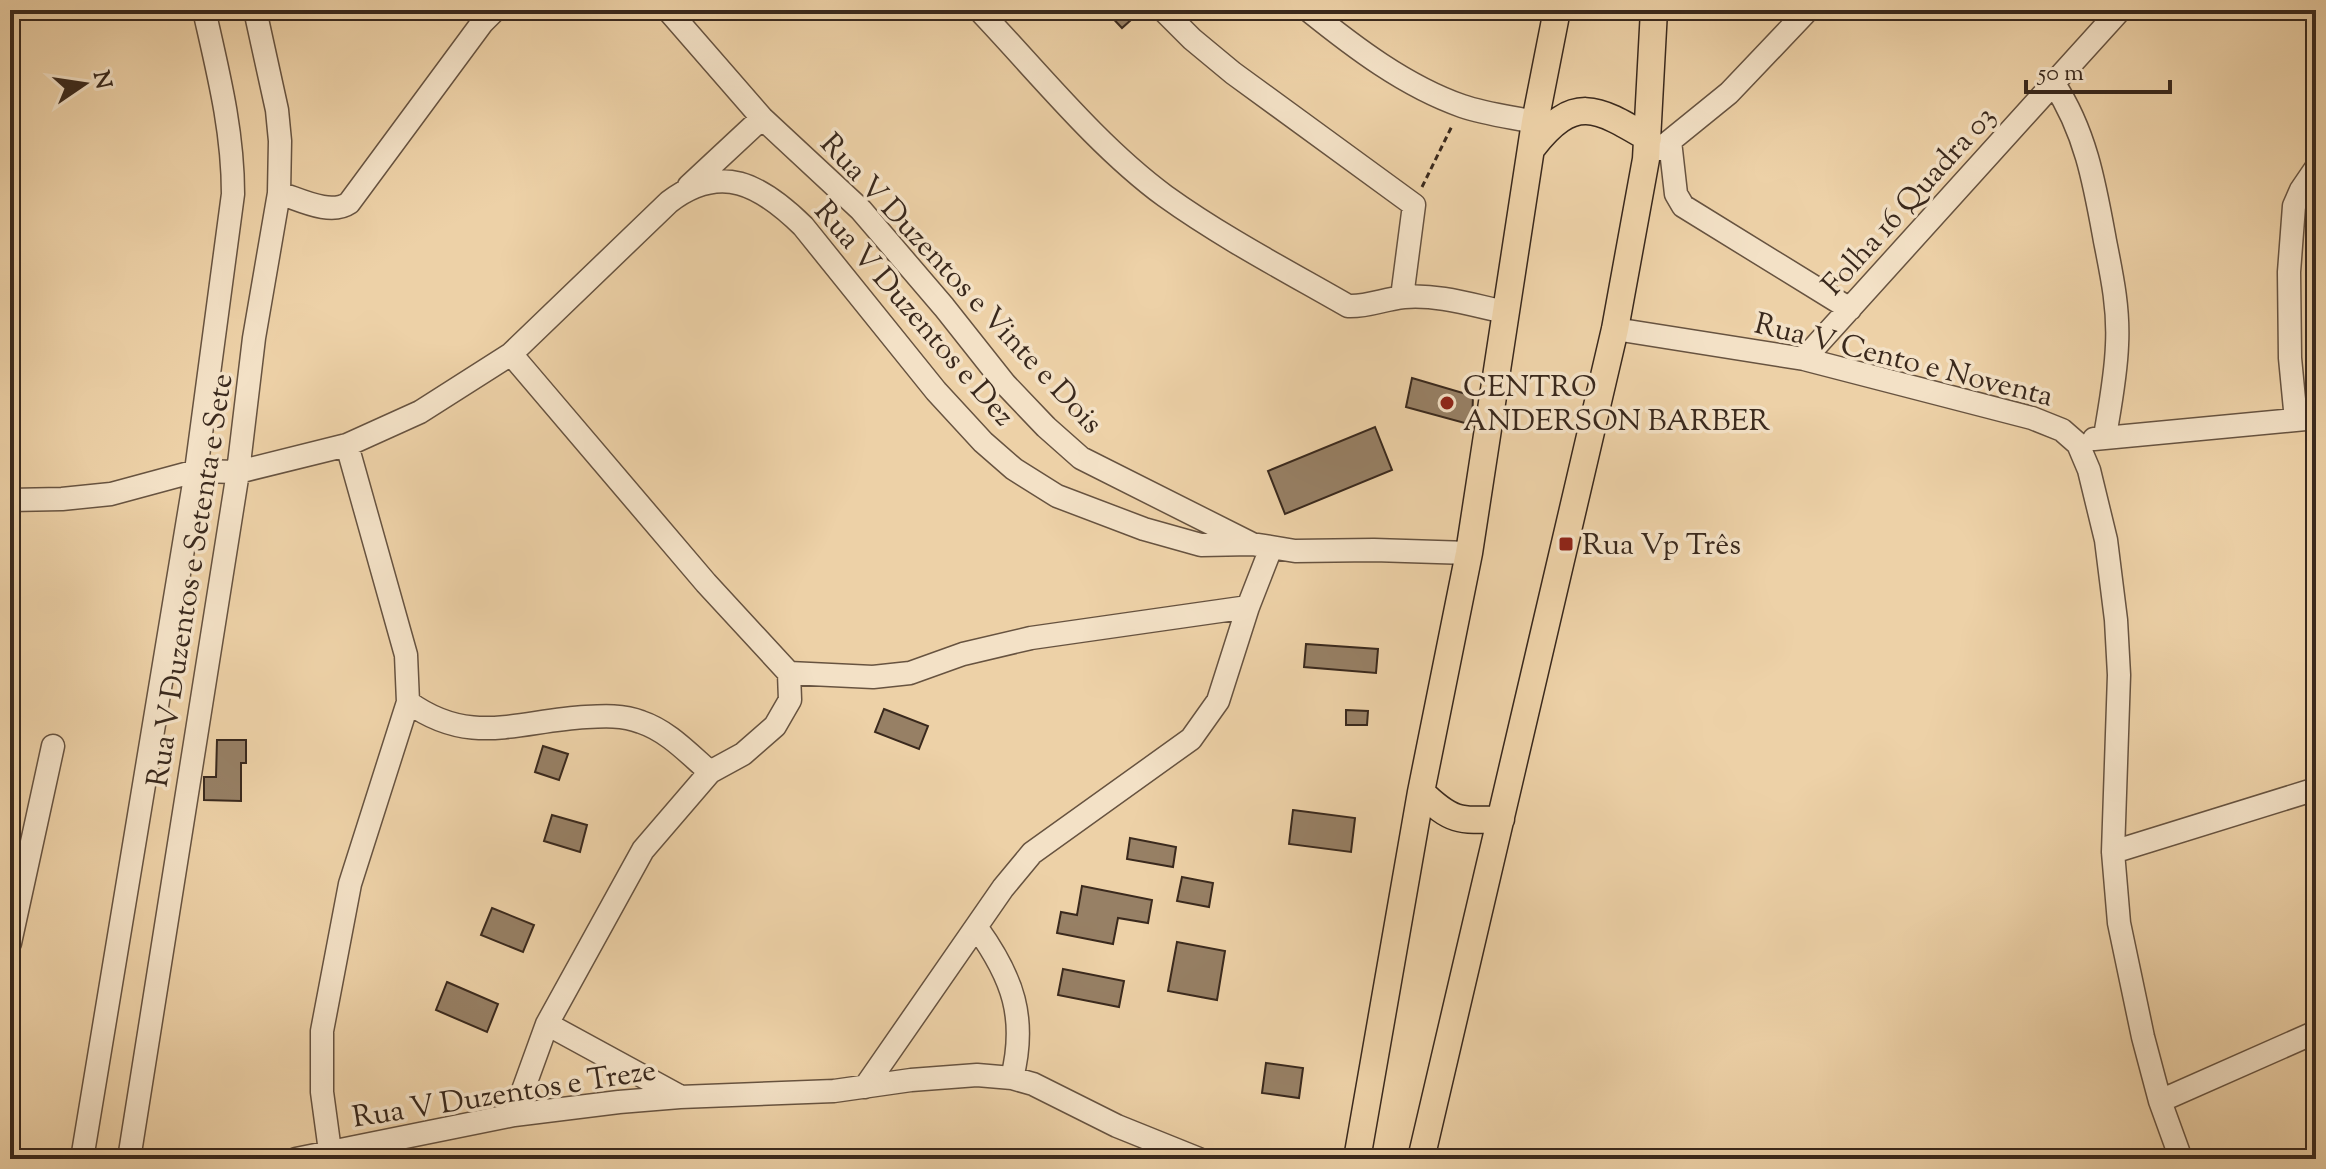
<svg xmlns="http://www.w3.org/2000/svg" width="2326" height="1169" font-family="'Sorts Mill Goudy',serif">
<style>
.building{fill:#978065;stroke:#3a291d;stroke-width:2}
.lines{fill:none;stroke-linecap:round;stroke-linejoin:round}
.minor-casing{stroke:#675340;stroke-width:25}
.major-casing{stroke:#3a291d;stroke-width:29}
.path{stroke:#3a291d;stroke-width:3;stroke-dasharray:6 4;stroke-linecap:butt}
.minor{stroke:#f3e1c6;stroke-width:22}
.major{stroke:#edd1a7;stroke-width:26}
.poi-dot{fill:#8f2418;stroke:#f3e1c6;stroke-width:3}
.labels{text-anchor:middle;stroke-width:7;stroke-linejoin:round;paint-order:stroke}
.street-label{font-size:30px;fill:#3a291d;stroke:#f3e1c6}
.poi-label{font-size:30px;fill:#3a291d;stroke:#f3e1c6;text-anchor:start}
</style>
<rect width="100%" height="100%" fill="#edd1a7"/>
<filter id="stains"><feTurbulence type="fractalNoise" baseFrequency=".0025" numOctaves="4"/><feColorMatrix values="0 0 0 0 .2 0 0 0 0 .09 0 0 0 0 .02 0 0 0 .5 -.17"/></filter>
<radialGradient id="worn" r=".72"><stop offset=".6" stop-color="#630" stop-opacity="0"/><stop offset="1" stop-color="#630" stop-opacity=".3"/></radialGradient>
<!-- building -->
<path class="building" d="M1105 10H1142L1122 28Z
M1412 378 1473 396 1472 425 1406 407Z
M1375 427 1392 470 1285 514 1268 471Z
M1306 644 1378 649 1376 673 1304 667Z
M884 709 928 726 919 749 875 732Z
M1346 710 1368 711 1367 725H1346Z
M217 740H246V763H241V801L204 800V777H216Z
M543 746 568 754 559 780 535 772Z
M1293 810 1355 818 1351 852 1289 844Z
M552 815 587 825 580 852 544 841Z
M1130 838 1176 847 1173 867 1127 859Z
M1182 877 1213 883 1209 907 1177 901Z
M1082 886 1152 900 1148 923 1118 918 1113 944 1057 933 1061 912 1077 915Z
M492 908 534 925 523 952 481 935Z
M1177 942 1225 951 1217 1000 1168 991Z
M1063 969 1124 981 1119 1007 1058 995Z
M447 982 498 1004 487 1032 436 1010Z
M1266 1063 1303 1068 1299 1098 1262 1093Z"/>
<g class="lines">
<defs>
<path id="minor" d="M668 10 762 118 861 210 944 307 1005 384 1046 427 1081 458 1252 544
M979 10C1037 71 1097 146 1165 196 1222 237 1287 271 1348 306 1368 307 1384 299 1404 297 1437 294 1472 305 1505 312
M1163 10 1192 39 1233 73 1414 205 1402 297
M1308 10C1354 47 1405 86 1462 106 1485 114 1511 117 1535 122
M2054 84C2086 132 2095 186 2105 241 2112 276 2119 309 2117 345 2116 375 2110 406 2105 436
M1670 141 1676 194 1683 206 1850 309
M1660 149 1729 93 1808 10
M689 186 762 118
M279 193C299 199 330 216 349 203L482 23 495 10
M1615 329 1804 359 2032 418 2062 430 2078 444 2089 470 2106 540 2116 620 2119 675 2113 852 2119 923 2143 1037 2160 1101 2181 1159
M511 354 706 583 789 673 790 700 775 726 743 754 710 772 643 850 547 1024 514 1115
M1804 359 2120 10
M2296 420 2290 358 2289 272 2294 206 2301 190 2316 168
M2094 439 2316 418
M10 500 62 499 111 494 196 471 238 472 347 445 420 412 511 354 669 202C721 162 761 185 803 226L936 391 983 442 1014 469 1057 496 1144 529 1201 545 1252 544 1295 551 1374 550 1469 553
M789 673 873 677 910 673 963 654 1031 638 1248 607
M408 702C470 747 517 721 586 717 604 716 623 715 641 722 668 731 688 753 710 772
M2113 852 2316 789
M977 928C1013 978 1027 1018 1012 1078
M10 943 53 746
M547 1024 679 1096
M865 1087 1003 888 1032 853 1191 739 1218 701 1248 607 1271 548
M2160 1101 2316 1032
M330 1151 322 1092V1031L350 884 408 702 406 655 347 445
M82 1159 196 471 233 194C233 130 218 72 204 10
M129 1159 238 472 254 338 279 193 280 141 277 110 255 10
M296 1159 514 1115 619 1102 680 1097 834 1091 911 1080 977 1075 1012 1078 1033 1084 1117 1126 1199 1159"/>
<path id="major" d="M1532 148C1574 94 1596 107 1648 138
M1421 792C1452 822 1459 821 1501 819
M1357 1159 1421 792 1469 553 1535 122 1557 10
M1421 1159 1615 329 1646 159 1654 10"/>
</defs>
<!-- minor casing -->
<use href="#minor" class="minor-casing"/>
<!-- major casing -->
<use href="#major" class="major-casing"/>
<!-- path -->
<path class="path" d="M1422 187 1452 126"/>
<!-- minor -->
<use href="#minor" class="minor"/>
<!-- major -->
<use href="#major" class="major"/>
</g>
<!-- markers -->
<g class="poi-dot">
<circle cx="1447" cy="403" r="8"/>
<rect x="1558" y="536" width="16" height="16" rx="4"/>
</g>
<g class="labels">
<!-- street labels -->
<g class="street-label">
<text transform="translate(1908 200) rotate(-48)" y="10">Folha 16 Quadra 03</text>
<text transform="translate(962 283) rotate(47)" y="10">Rua V Duzentos e Vinte e Dois</text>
<text transform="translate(915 313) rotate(49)" y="10">Rua V Duzentos e Dez</text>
<text transform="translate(1904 359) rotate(14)" y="10">Rua V Cento e Noventa</text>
<text transform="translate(189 580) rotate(-81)" y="10">Rua V Duzentos e Setenta e Sete</text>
<text transform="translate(504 1093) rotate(-9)" y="10">Rua V Duzentos e Treze</text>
</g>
<!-- poi labels -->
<g class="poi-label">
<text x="1463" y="396">CENTRO<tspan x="1463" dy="34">ANDERSON BARBER</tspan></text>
<text x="1582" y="554">Rua Vp Três</text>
</g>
</g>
<!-- margin -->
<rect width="2326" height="1169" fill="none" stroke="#edd1a7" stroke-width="40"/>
<rect x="12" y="12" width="2302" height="1145" fill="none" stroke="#3a291d" stroke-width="4"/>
<rect x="20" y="20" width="2286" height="1129" fill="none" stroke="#3a291d" stroke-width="2"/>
<!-- north arrow -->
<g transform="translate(84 84) rotate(77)" stroke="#f3e1c6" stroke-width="6" paint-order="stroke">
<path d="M0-6L14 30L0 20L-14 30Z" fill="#3a291d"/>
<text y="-12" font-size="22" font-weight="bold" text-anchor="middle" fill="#3a291d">N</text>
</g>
<!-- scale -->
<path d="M2026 80v12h144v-12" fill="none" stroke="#3a291d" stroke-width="4"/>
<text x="2038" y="80" font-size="24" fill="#3a291d" stroke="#f3e1c6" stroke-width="6" paint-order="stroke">50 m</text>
<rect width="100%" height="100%" filter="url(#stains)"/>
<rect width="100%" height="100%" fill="url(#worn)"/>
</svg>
